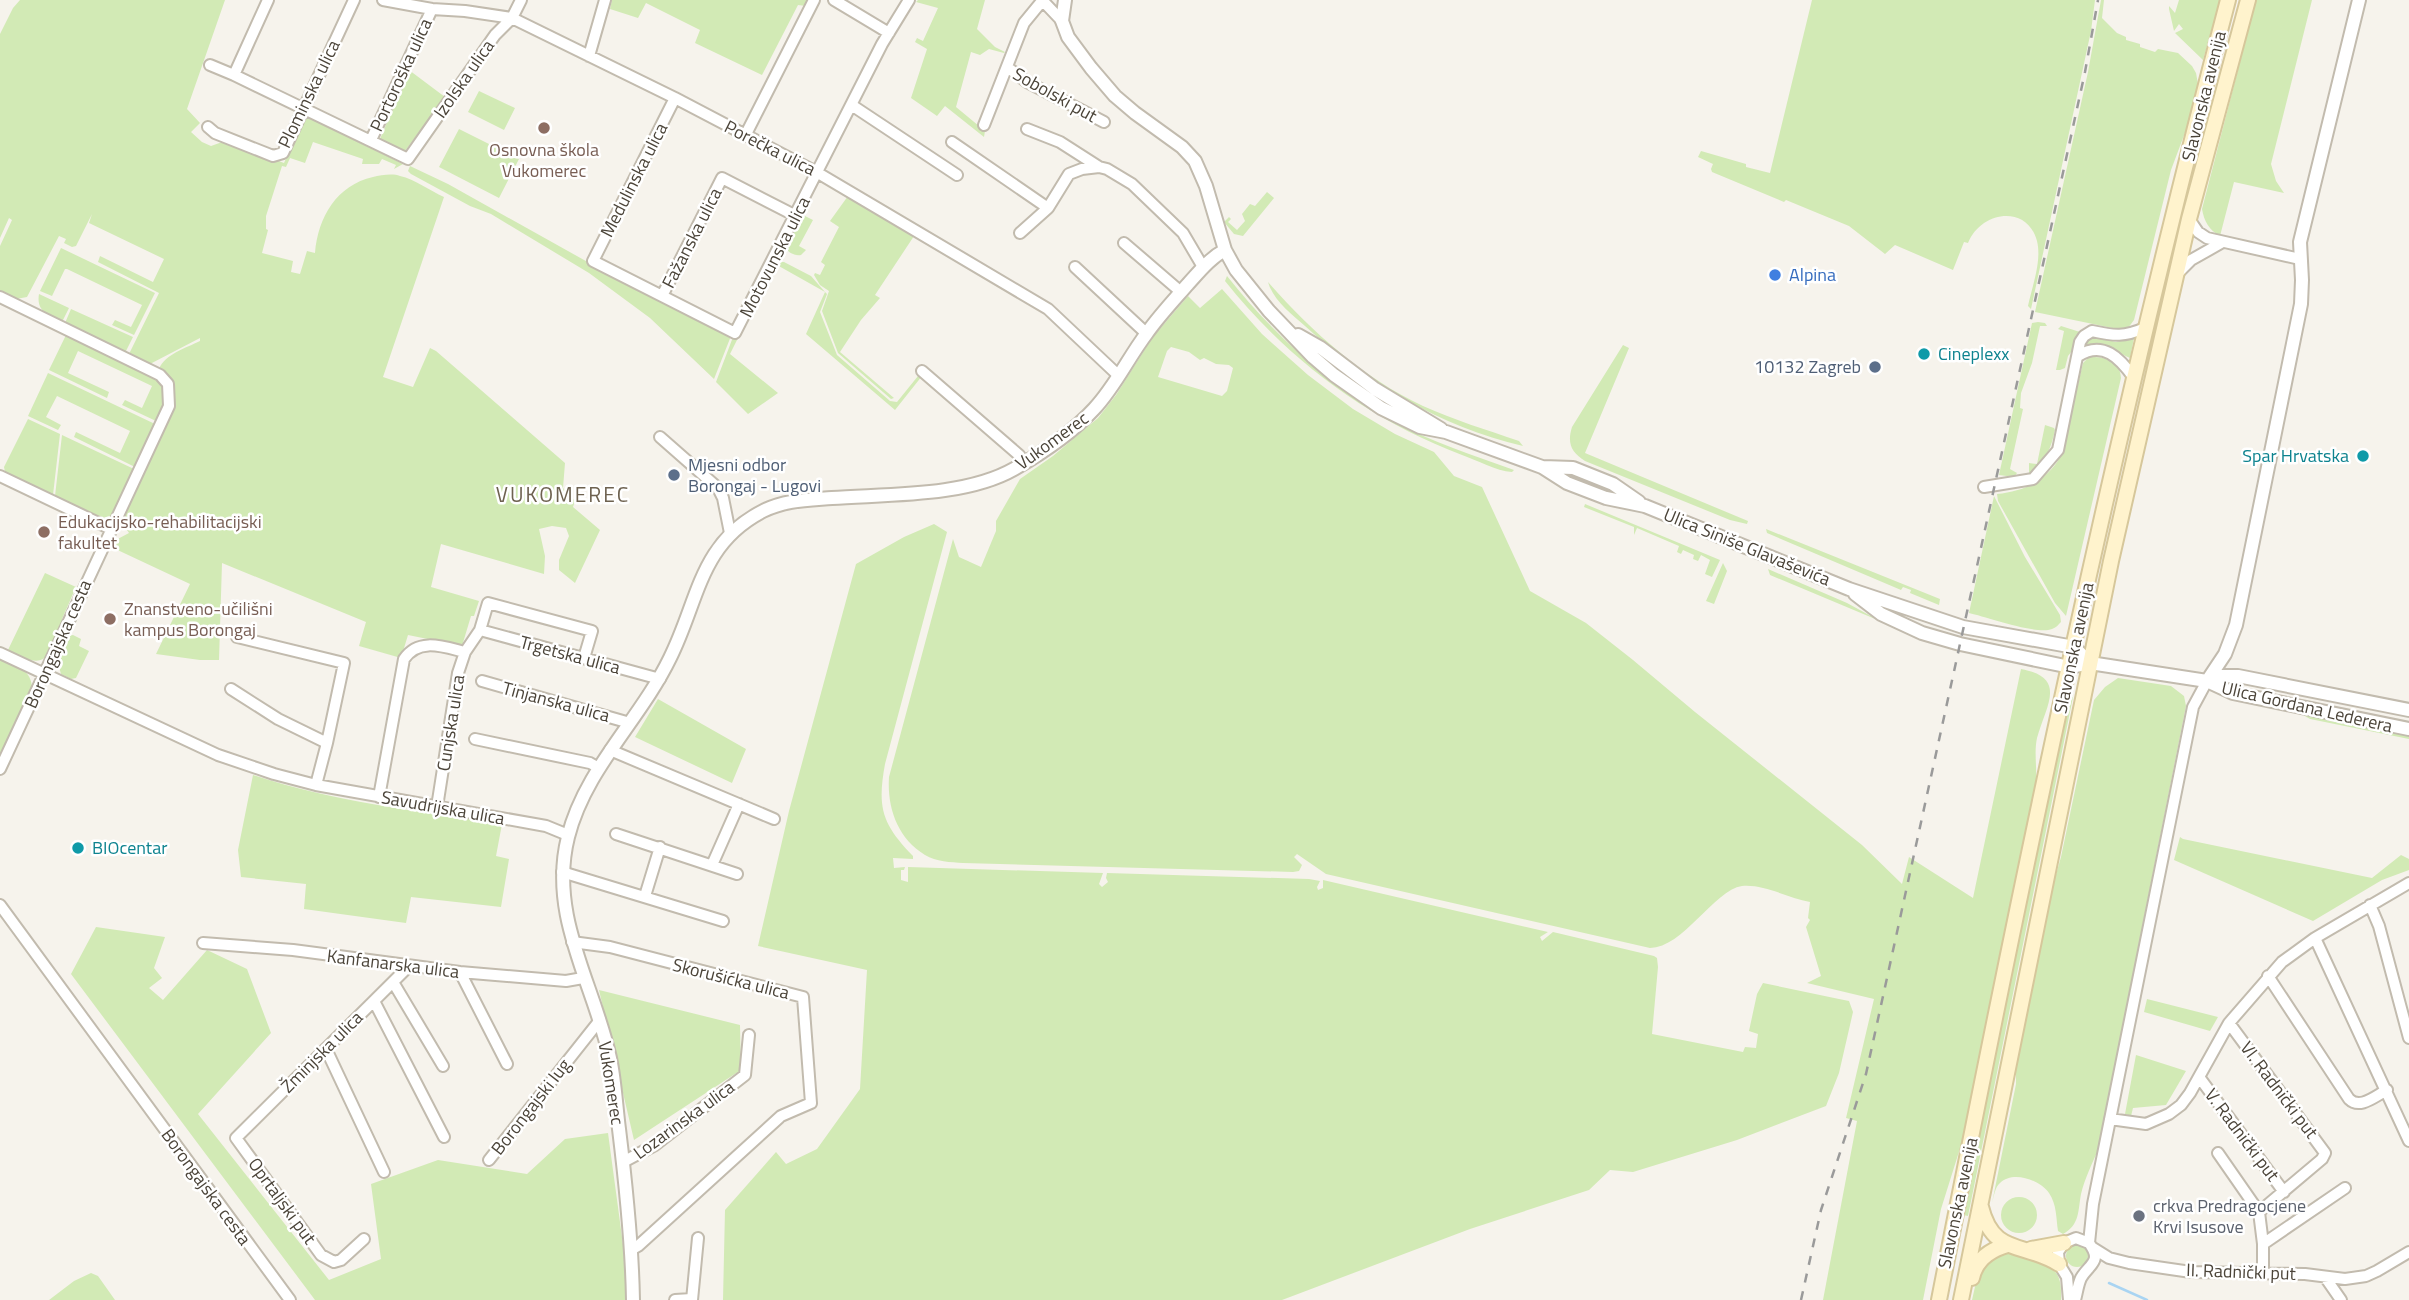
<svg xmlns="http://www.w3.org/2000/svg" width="2409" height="1300" font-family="'Titillium Web',sans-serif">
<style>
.green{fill:#d2eab5;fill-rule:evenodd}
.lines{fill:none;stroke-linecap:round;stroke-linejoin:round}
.stream{stroke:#a9d4f2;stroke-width:2.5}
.minor-casing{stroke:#c2bbae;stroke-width:14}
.tertiary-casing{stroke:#c2bbae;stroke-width:16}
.secondary-casing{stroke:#d6c79b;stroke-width:18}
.minor{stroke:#fff;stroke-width:10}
.tertiary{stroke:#fff;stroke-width:12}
.secondary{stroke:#fff3cd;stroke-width:14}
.rail{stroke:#9a9a9a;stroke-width:2.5;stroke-dasharray:9 9;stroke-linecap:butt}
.education-dot{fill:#8d6e63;stroke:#fff;stroke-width:2.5}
.shop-dot{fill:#3f7fe0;stroke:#fff;stroke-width:2.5}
.culture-dot{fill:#0f9aa8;stroke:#fff;stroke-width:2.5}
.service-dot{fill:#5c6f8a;stroke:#fff;stroke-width:2.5}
.worship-dot{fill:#6b7280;stroke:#fff;stroke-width:2.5}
.labels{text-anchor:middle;stroke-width:5;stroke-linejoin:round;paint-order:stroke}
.street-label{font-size:18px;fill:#4b4439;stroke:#fff}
.education-label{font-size:18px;fill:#785e54;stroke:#fff;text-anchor:start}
.shop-label{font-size:18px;fill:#366cbe;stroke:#fff;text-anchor:start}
.culture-label{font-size:18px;fill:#0d838f;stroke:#fff;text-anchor:start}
.service-label{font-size:18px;fill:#4e5e75;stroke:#fff;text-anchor:end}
.worship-label{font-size:18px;fill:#5b616d;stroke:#fff;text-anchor:start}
.quarter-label{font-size:21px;letter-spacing:2px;fill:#6e6250;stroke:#fff}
</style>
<rect width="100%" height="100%" fill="#f6f3ec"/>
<!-- green -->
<path class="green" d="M20 0H225L187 109 200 123 191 132 202 142 211 146 225 141 284 163 305 116 403 164 394 169 396 165 382 159 379 164H362L363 159 313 142 305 163 290 158 286 167 282 166 266 216V229L268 230 262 253 293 261 291 272 300 274 307 251 315 253C318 217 337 185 373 177 381 175 393 173 400 176 415 179 430 191 444 197L383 377 413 387 430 348 436 351 565 463 563 488 575 501 573 507 600 530 575 583 559 570V560L569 536 566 528 552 526 539 529 545 556 544 574 441 544 431 587 479 601 474 616H471L462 646 408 635 401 658 359 646 366 622 222 563 219 660H200L156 654 190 584 109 546 112 542 129 533 122 522 123 516 173 406 159 369C165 354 186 348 200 341V338L150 364 129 354 159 293 98 262 100 256 153 282 164 259 89 223 92 214 76 246 72 247 64 243 66 239 59 236 27 297 16 299 0 292V246L12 220 9 218 0 238V34L13 8Z
M612 0H809L806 6 798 5 762 75 695 43 700 30 646 3 638 18 610 9Z
M918 0H985L977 29 995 47 1005 52 1004 53 989 49 980 55 971 52 956 107 985 131 984 137 945 106 937 116 911 98 927 49 915 42 917 38 923 41 938 8 916 2Z
M1812 0H2095L2091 31 2031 309 2028 306C2032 287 2042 261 2037 241 2027 204 1981 211 1968 243L1964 242 1953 270 1895 245 1885 254 1849 226 1786 200 1784 202 1712 172 1711 169 1713 164 1698 157 1701 151 1746 164V167L1770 173Z
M2101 0H2104L2102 18 2117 33 2126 37V40L2140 44V47L2155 52 2158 49 2178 53 2192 66 2196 73 2198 84 2186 130 2171 170 2134 320 2128 328 2122 330 2035 312 2088 72Z
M2179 0H2220L2203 60 2175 33 2183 29 2179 24 2174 31 2169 9V6L2175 13Z
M2256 0H2312L2271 164 2276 181 2284 193 2234 182 2220 236C2209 230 2204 221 2202 209Z
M409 70 445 97 405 151 380 139Z
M479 91 515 108 504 130 468 112Z
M459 129 519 159 499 198 439 167Z
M410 166 448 184 593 265 731 336 714 379 650 318 589 273 491 214 470 206 411 174 408 171Z
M1267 192 1274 198 1243 236 1234 234 1224 222 1229 217 1231 219 1228 222 1237 230 1245 221 1242 214 1250 204 1255 206Z
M848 196 916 233 875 295 880 298 861 320 840 352 894 398 891 399 838 353 822 311 829 291 820 285 814 275 815 273 820 275 825 265 821 262 839 227 830 221Z
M803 215 813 220 799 246 806 250 801 255C796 256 788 253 786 248Z
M61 248 155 293 134 335 112 325 115 320 131 327 142 305 67 269H65L52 296 40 291Z
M779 262H784L811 276 825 292 827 294 820 312 837 355 890 401 897 402 918 376H922L895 410 806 334 825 292 777 265Z
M1227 276C1272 333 1330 386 1393 421 1431 442 1473 455 1514 470L1512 472C1496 471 1477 460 1462 455 1367 419 1288 360 1225 281Z
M1268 282C1311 331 1363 378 1423 406 1454 420 1487 430 1519 441L1523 446C1439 426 1369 384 1305 326 1291 314 1273 300 1268 282Z
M1222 289 1262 334 1308 375 1353 409 1395 434 1434 452 1454 476 1482 487 1530 591 1586 623 1633 660 1695 712 1862 845 1902 884 1909 857 1973 898 2021 669C2068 678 2046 705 2037 738 2034 752 2037 767 2036 782L1966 1121 1968 1123 1941 1209 1923 1300H1823L1857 1121 1846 1118 1874 999 1807 983 1821 976 1806 927 1810 920 1808 918 1810 902C1788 898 1764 884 1742 886 1714 890 1683 948 1650 948L1326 874 1297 854 1294 857 1302 865 1299 871 1293 872 963 863C951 862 936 862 925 855 897 838 887 807 889 777L953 539 959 557 981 567 996 531V521L1020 479 1053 456 1098 418 1116 395 1152 338 1188 296 1200 308ZM1171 347 1189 352 1200 360 1204 358 1216 364 1229 365 1233 368 1227 391 1222 396 1158 377 1167 351Z
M39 294 69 308 62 322C48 315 36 311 39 294Z
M71 309 133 337 125 353 65 323Z
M2038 322 2045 323 2047 326H2040L2032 363 2021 393 2020 408 2023 409 2010 469 2017 473 2014 477 1999 475 2032 323Z
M2061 326 2080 332 2075 347 2068 356 2065 368 2060 370H2056L2064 331 2058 329Z
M66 335 155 377C169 391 164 405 156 421L122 405 125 400 142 408 152 386 78 351 68 373 109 392 107 398 49 370Z
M739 336 730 354 778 393 748 414 716 382 733 337Z
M2095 337 2116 342 2134 338 2130 358C2116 352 2103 341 2085 345L2088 339Z
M1623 345 1629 348 1585 453 1748 521 1747 524 1730 520 1585 461C1571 452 1567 443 1572 427Z
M2089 357C2104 357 2120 359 2121 378L2066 616 2055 603 1998 501 1997 494C2025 491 2046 481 2061 456L2083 363Z
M48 373 155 424 135 467 74 437 76 432 120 453 130 431 57 396 46 417 61 425 58 430 28 416Z
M28 419 60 434 53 495 5 472 4 467Z
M2045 425 2054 428 2055 430C2051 448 2046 463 2029 474V463L2037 464Z
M62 435 134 469 111 516 101 518 55 496Z
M1994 496 2025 557 2060 615 2061 622C2058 625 2057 627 2052 629 2036 635 1987 617 1969 613Z
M1585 504 1720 560 1712 577 1705 574 1710 560 1701 555 1698 561 1693 559 1694 555 1683 550 1681 554 1677 552 1679 546 1637 528 1634 535V527L1584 507Z
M934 524 947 532 885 764C877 808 882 824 913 856V859L893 858 894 868 905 867 904 870H901V880L908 882V867L1103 873 1099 884 1102 887 1108 882 1106 878 1107 873 1309 879 1320 881 1317 887 1318 890 1323 888V880L1548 932 1540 937 1542 941 1553 932 1654 956 1657 958 1658 967 1652 1034 1743 1052 1745 1047 1756 1048 1758 1034 1749 1031 1757 994 1763 983 1839 999 1849 1001 1853 1012 1839 1073 1826 1106 1737 1140 1633 1172 1610 1170 1589 1190 1470 1229 1282 1300H723L725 1210 776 1152 786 1164 817 1149 860 1089 867 970 758 946 789 811 856 564 904 537Z
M1766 529 1940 599 1939 605 1910 593 1911 590 1903 587 1901 590 1767 533Z
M1723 563 1727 571 1714 604 1706 601Z
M1768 569 1847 603 1880 621 1770 575Z
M45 573 76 587 62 619 64 621C46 658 51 671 7 652Z
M73 635 81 639 79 646 89 651 76 678 71 679 61 674 57 660 68 636Z
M0 658C14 665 30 668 32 686L0 758Z
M2118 678 2171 686 2184 696 2186 706 2098 1150C2092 1164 2085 1178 2081 1194 2078 1210 2080 1225 2063 1234L2058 1231C2056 1218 2057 1205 2049 1193 2040 1180 2013 1170 2000 1183 1995 1187 1994 1196 1992 1203L2016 1084V1051L2045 913 2061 857 2094 700 2105 687Z
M2068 696 2073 697 1968 1216 1963 1215Z
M658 699 746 749 732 783 635 737Z
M2305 714 2409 734V739L2310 719 2303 715Z
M253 775C333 802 418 811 502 824L496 856 509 859 501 907 411 897 406 923 304 909 306 884 241 877 238 850Z
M2180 837 2183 839 2372 878 2401 855 2409 859V870L2382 880 2313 921 2174 860Z
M96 927 165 937 154 968 162 978 149 988 163 1000 207 950 247 969 271 1033 198 1114 329 1280 381 1259 371 1184 438 1160 527 1174 565 1139 608 1133 627 1274 625 1300H315L71 974Z
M599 990 740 1025 741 1070 634 1140Z
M2147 999 2218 1017 2210 1031 2144 1012Z
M2136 1055 2186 1071 2166 1105 2133 1108 2131 1116 2125 1114Z
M2001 1215a18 18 0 1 1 36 0a18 18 0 1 1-36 0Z
M2066 1256a11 11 0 1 1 22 0a11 11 0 1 1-22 0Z
M2000 1251 2035 1257V1261C2058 1267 2062 1277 2061 1300H1972L1979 1269Z
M91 1273 98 1276 115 1300H49L74 1281Z"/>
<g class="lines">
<!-- stream -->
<path class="stream" d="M2109 1283 2147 1300"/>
<defs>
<path id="minor" d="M268 0 234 75 408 159 495 35 512 18 521 0
M383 0 432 9 465 11 512 18 675 98 818 173 1048 309 1119 376
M834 0 889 33
M1042 0 1062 21
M589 56 605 0
M210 65 234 75
M1007 67 1027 82 1104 122
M675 98 593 261 735 333 882 44 909 0
M853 106 957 175
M984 125 1024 23 1042 1
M208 127 215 133 273 156 283 153 354 0
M1027 129 1060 142 1099 167
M745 136 814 0
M371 140 432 9
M952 142 1048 208 1069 174 1082 169 1099 167 1107 169 1132 184 1183 233 1203 267
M2189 219 2198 232 2207 238 2300 259
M1020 233 1048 208
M1124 243 1181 292
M1075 267 1146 333
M2177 274 2191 260 2221 243
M662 296 722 178 796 216
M0 297 160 375 168 384 169 406 0 769
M2078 356C2103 340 2120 358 2134 378
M922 371 1019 455 1024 463
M660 437 718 488 723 498 730 533
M0 476 111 529
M1984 487 2033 479 2058 450 2080 342 2084 336 2092 331C2115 336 2124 337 2145 328
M480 630 660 679
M237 637 344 663 327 743
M0 653 218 755 274 774 316 785 546 826 568 835
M482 681 630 723
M231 689 278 719 327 743 316 785
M475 739 590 763 599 768
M610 750 774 819
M379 797 404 659C419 637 444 647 465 652
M437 807 458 673 465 652 480 630 488 603 592 631 584 658
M616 834 737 874
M712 865 739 804
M562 872 723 921
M645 896 660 847
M0 905 290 1300
M2370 905 2379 926 2409 1038
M2315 938 2409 1141
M572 942 610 947 803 997 811 1103 781 1116 638 1246 631 1250
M203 943 293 950 460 972 566 981 583 978
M460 972 507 1064
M2268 976 2349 1099C2360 1110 2375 1096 2387 1090
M393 982 443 1066
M374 1001 444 1137
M2229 1023 2325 1153 2322 1159 2259 1212
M326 1049 384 1172
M2199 1077 2284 1192
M2110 1119 2146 1124 2169 1114 2181 1105 2190 1093 2229 1023 2282 962 2315 938 2409 883
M2218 1153 2259 1212 2263 1244V1273
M489 1160 600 1020
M623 1162 655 1145 745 1075 749 1035
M364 1239 341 1260 334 1262 321 1255 236 1138 408 967
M2089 1243 2093 1204 2193 707 2207 681
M2263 1244 2345 1188
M2093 1248 2109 1258 2129 1263 2191 1272 2305 1274 2345 1279 2366 1276 2377 1271 2409 1252
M2325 1277 2341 1300
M675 1300 692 1299
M692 1300 698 1238
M2069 1300 2067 1277 2059 1264 2058 1252 2064 1243 2076 1238 2089 1243C2103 1262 2089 1264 2081 1278 2078 1284 2077 1293 2075 1300"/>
<path id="tertiary" d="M1065 0 1062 21 1068 37 1091 68 1115 96 1135 113 1182 147 1195 161 1206 186 1225 250 1236 270 1269 311 1313 357 1334 375 1381 408 1420 427 1446 432 1542 467 1567 483 1606 498 1645 506 1849 589 1963 627 2074 647 2090 663
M1298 335 1321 348 1375 389 1441 429
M1543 467 1573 468 1613 484 1639 502
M1855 594 1881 614 1922 633 1960 644 2070 667 2090 663 2207 681 2233 693 2409 729
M2207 681 2225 654 2236 625 2301 304 2302 280 2300 242 2359 0
M2207 681 2219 676H2238L2409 710
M633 1300C632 1243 626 1186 619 1129 616 1106 615 1081 610 1058 594 984 548 916 568 837 585 769 640 720 670 658 699 600 699 544 763 511 785 500 807 500 832 498 887 494 965 497 1014 469 1042 453 1072 433 1094 409 1115 387 1128 358 1147 333 1159 316 1174 300 1188 284 1199 272 1210 258 1225 250"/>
<path id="secondary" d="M1981 1207C1993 1256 2024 1242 2059 1264
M2031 1249 2064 1243
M1972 1278C1976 1259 1990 1250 2007 1245
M1939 1300C2024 864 2115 429 2228 0
M1961 1300 2111 561 2189 219 2248 0"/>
</defs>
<!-- minor casing -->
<use href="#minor" class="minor-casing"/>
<!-- tertiary casing -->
<use href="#tertiary" class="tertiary-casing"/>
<!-- secondary casing -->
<use href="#secondary" class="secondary-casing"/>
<!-- minor -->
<use href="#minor" class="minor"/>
<!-- tertiary -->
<use href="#tertiary" class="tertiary"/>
<!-- secondary -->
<use href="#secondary" class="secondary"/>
<!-- rail -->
<path class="rail" d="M1801 1300 1821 1210 1866 1074 2085 72 2098 0"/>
</g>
<!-- markers -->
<g class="education-dot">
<circle cx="544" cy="128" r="7"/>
<circle cx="44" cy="532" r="7"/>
<circle cx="110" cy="619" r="7"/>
</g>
<circle class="shop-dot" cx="1775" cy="275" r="7"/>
<g class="culture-dot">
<circle cx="1924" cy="354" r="7"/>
<circle cx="2363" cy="456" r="7"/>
<circle cx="78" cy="848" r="7"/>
</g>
<g class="service-dot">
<circle cx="1875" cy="367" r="7"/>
<circle cx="674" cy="475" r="7"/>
</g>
<circle class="worship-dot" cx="2139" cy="1216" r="7"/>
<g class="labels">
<!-- street labels -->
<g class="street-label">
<text transform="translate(401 75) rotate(-65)" y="6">Portoroška ulica</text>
<text transform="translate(464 79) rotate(-55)" y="6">Izolska ulica</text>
<text transform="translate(309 94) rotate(-64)" y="6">Plominska ulica</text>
<text transform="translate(1055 95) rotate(29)" y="6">Sobolski put</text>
<text transform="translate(2204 96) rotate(-76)" y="6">Slavonska avenija</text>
<text transform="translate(770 148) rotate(27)" y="6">Porečka ulica</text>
<text transform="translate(634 180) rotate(-63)" y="6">Medulinska ulica</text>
<text transform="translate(692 238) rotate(-63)" y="6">Fažanska ulica</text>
<text transform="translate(775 257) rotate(-63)" y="6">Motovunska ulica</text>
<text transform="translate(1052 441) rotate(-36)" y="6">Vukomerec</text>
<text transform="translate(1747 547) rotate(22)" y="6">Ulica Siniše Glavaševića</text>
<text transform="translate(58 644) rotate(-66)" y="6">Borongajska cesta</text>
<text transform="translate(2074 648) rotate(-78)" y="6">Slavonska avenija</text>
<text transform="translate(570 655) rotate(15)" y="6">Trgetska ulica</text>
<text transform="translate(556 702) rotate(15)" y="6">Tinjanska ulica</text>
<text transform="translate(2307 707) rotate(13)" y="6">Ulica Gordana Lederera</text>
<text transform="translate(451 723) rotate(-81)" y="6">Cunjska ulica</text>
<text transform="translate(443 808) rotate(10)" y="6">Savudrijska ulica</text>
<text transform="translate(393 964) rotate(7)" y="6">Kanfanarska ulica</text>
<text transform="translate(731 979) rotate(14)" y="6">Skorušićka ulica</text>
<text transform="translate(322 1052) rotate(-45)" y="6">Žminjska ulica</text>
<text transform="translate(611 1083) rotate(81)" y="6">Vukomerec</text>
<text transform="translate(2279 1090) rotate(53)" y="6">VI. Radnički put</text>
<text transform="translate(531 1107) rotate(-52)" y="6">Borongajski lug</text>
<text transform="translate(684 1120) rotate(-36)" y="6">Lozarinska ulica</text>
<text transform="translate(2242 1135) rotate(53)" y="6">V. Radnički put</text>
<text transform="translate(206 1187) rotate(54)" y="6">Borongajska cesta</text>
<text transform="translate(282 1201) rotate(54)" y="6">Oprtaljski put</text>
<text transform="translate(1958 1203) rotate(-78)" y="6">Slavonska avenija</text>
<text transform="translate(2241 1272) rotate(2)" y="6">II. Radnički put</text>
</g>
<!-- education labels -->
<g class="education-label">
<text x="544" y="156" text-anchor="middle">Osnovna škola<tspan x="544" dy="21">Vukomerec</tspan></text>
<text x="58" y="528">Edukacijsko-rehabilitacijski<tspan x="58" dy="21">fakultet</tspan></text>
<text x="124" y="615">Znanstveno-učilišni<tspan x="124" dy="21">kampus Borongaj</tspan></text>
</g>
<!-- shop labels -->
<g class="shop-label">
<text x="1789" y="281">Alpina</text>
</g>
<!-- culture labels -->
<g class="culture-label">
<text x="1938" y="360">Cineplexx</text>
<text x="2349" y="462" text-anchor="end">Spar Hrvatska</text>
<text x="92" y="854">BIOcentar</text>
</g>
<!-- service labels -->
<g class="service-label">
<text x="1861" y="373">10132 Zagreb</text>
<text x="688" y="471" text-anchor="start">Mjesni odbor<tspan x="688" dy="21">Borongaj - Lugovi</tspan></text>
</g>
<!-- worship labels -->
<g class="worship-label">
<text x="2153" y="1212">crkva Predragocjene<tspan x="2153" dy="21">Krvi Isusove</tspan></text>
</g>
<!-- quarter labels -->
<g class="quarter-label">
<text x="563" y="502">VUKOMEREC</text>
</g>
</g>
</svg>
